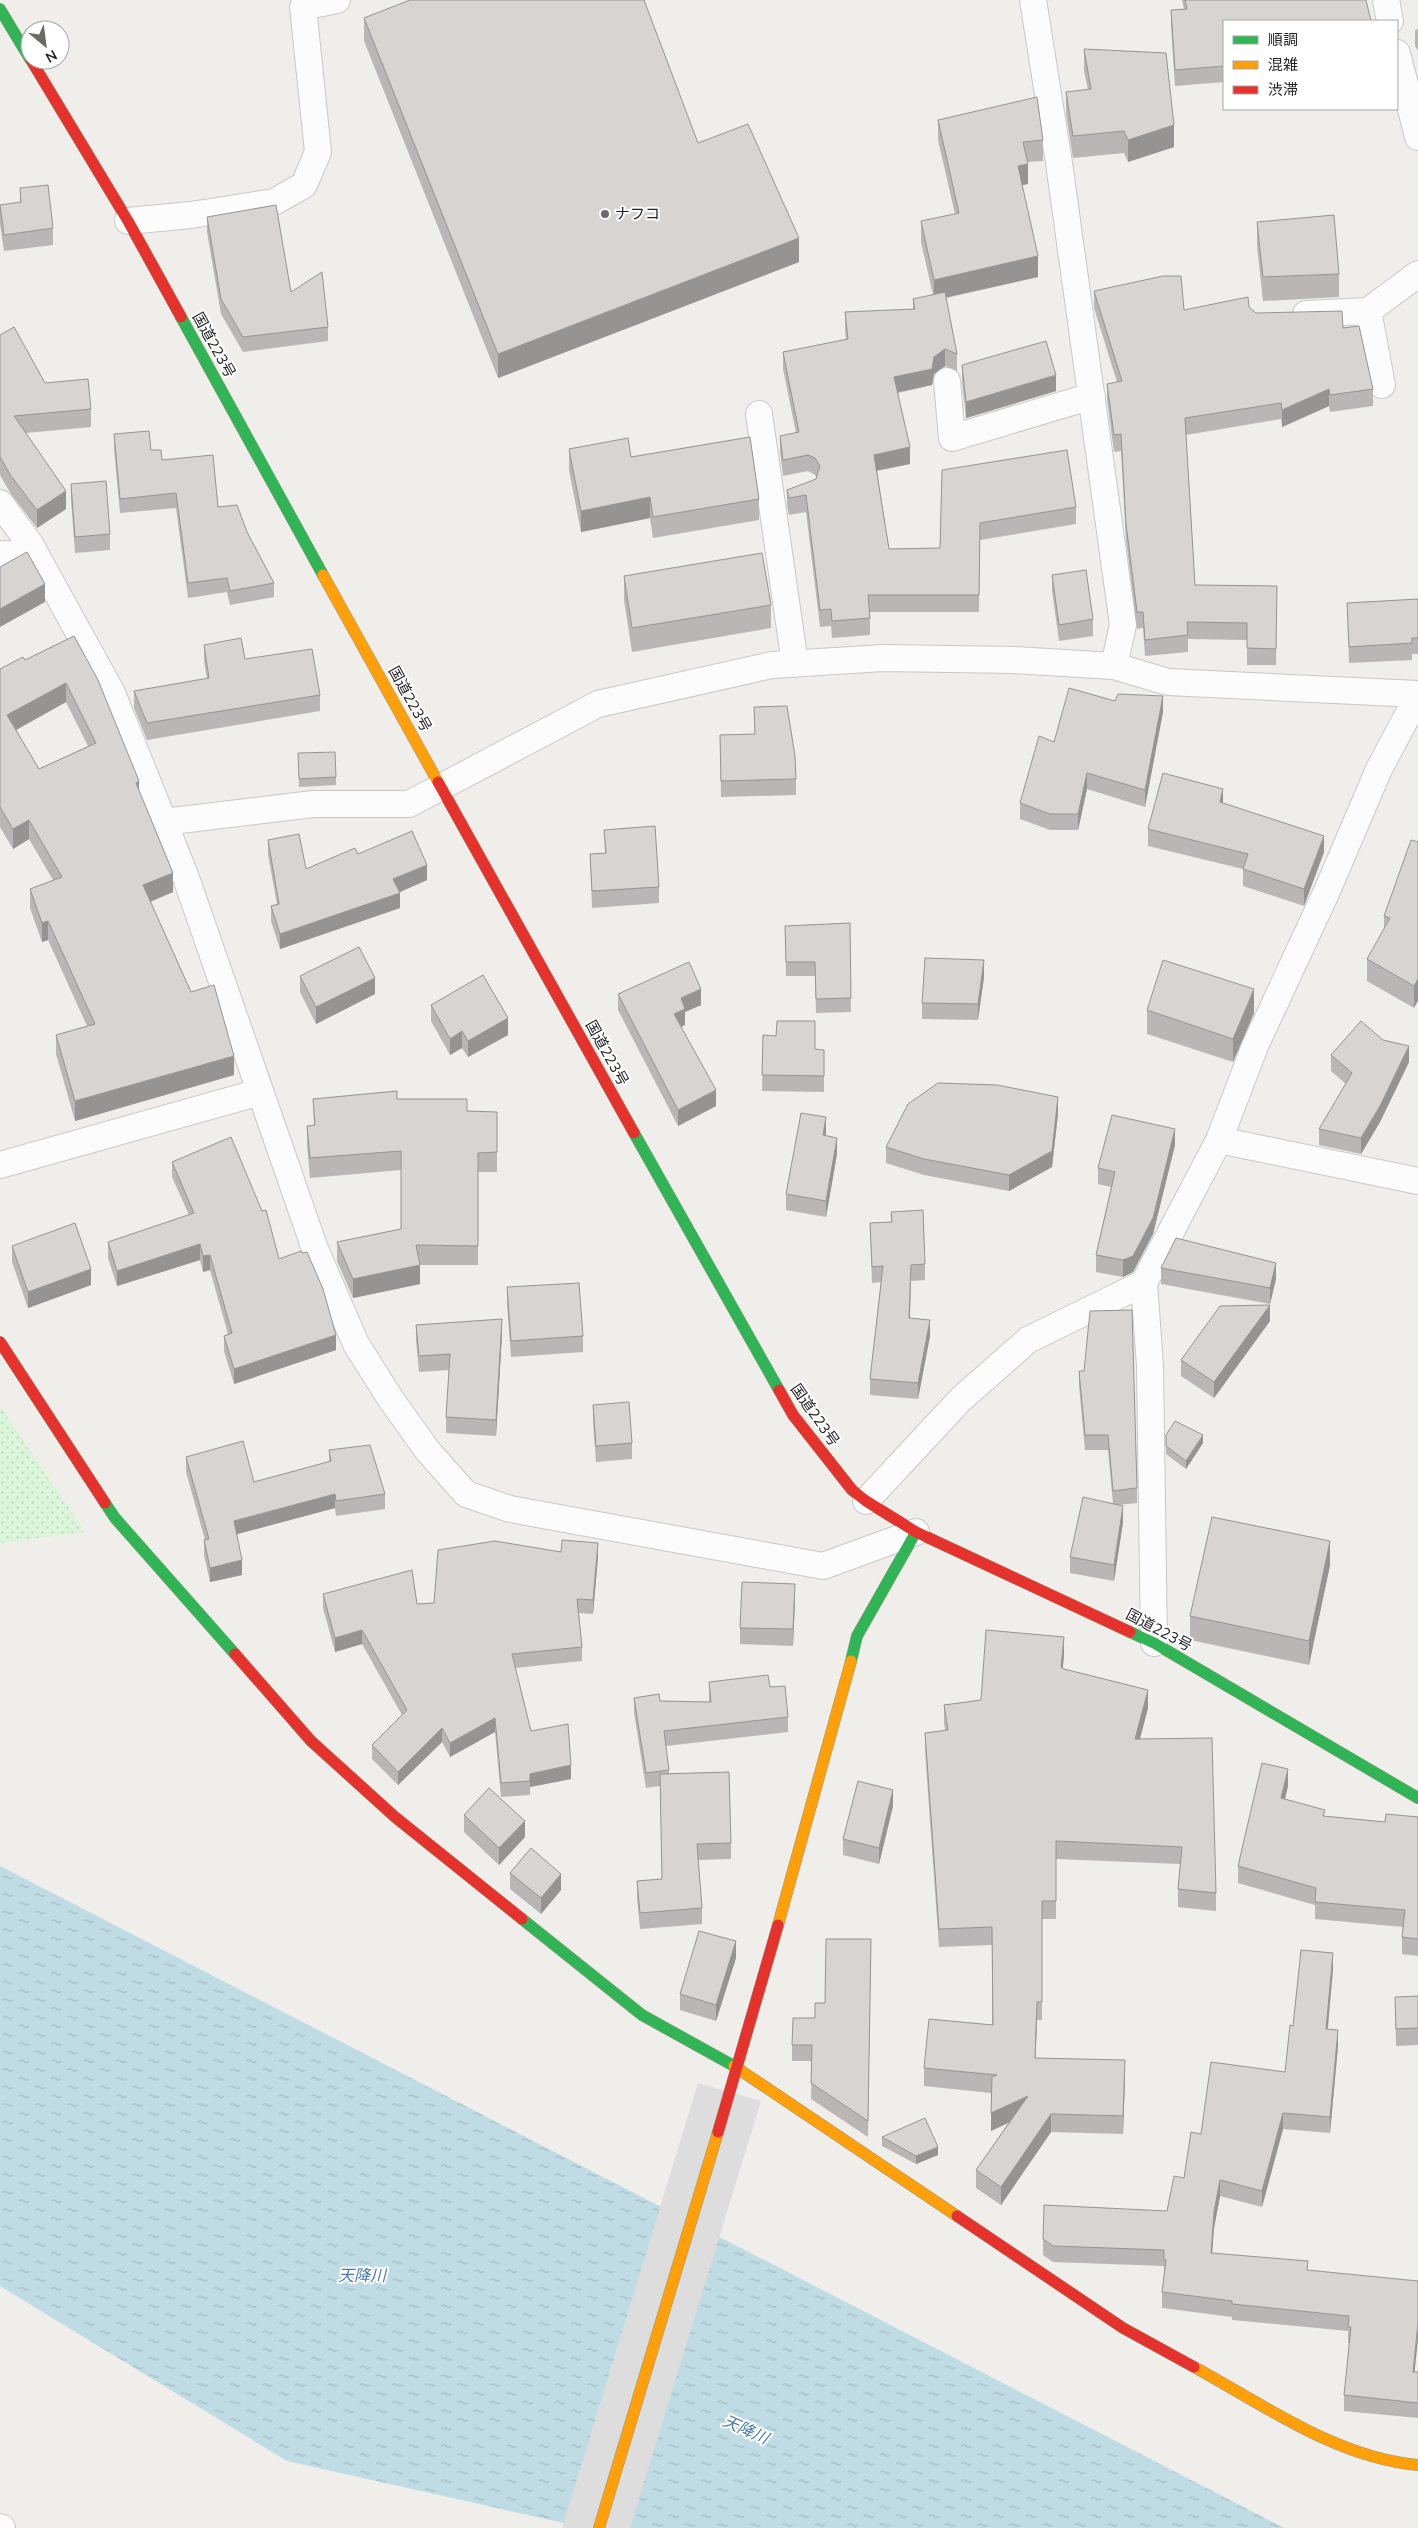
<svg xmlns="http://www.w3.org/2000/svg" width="1418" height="2528" font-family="'Nunito Sans','Noto Sans JP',sans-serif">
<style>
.park{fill:url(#park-dots)}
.water{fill:url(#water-ripples)}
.pier{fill:#dedddd}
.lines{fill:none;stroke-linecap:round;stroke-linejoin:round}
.street-casing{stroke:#c9c8c7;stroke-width:28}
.fast-casing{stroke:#999a82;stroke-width:12}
.slow-casing{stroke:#999a82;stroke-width:12}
.jam-casing{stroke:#999a82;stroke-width:12}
.street{stroke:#fdfcfc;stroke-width:26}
.fast{stroke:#30b455;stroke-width:11}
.slow{stroke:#ff9f0a;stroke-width:11}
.jam{stroke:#e5322d;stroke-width:11}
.wall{fill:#b9b6b5;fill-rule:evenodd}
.shaded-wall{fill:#969493}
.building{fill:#d7d4d2;stroke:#969493;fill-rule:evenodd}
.poi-dot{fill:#6a6968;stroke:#fff;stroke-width:2}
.labels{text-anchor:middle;stroke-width:4;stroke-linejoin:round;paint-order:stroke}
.poi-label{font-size:15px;fill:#222;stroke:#fff;text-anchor:start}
.street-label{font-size:15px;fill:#222;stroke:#fff}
.water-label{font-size:16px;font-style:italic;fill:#4a7aab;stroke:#fff}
</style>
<defs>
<pattern id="park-dots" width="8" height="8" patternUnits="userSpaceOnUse" patternTransform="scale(1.25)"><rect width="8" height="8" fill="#daf5da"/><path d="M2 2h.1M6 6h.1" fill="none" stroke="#bbd2bb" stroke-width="1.8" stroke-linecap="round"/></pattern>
<pattern id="water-ripples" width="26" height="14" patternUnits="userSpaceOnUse" patternTransform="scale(1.25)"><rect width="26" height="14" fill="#bfdbe3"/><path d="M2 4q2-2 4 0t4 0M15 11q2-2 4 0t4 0" fill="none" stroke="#a4bcc2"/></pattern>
</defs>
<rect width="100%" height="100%" fill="#f0eeeb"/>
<!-- park -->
<path class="park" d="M0 1406 85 1532 0 1543Z"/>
<!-- water -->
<path class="water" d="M0 1866 1284 2528H586L287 2461 0 2286Z"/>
<!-- pier -->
<path class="pier" d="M698 2083 761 2101 630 2528H562Z"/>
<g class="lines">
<defs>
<path id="street" d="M1033 0 1059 163 1123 625 1114 666
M1386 0 1390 21
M1397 53 1418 137
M128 221 191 215 274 202 304 185 318 152 303 7 337 0
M1306 314 1368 311
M947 381 952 438 1092 396
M1382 385 1368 311 1418 274
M759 414 795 664
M0 503 30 544 112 693 185 875 315 1249 356 1344 390 1398 427 1450 466 1494 510 1509 823 1566 916 1532
M0 554 35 555
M164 822 313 804H409L598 704 772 665 883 658 1014 660 1114 666 1168 682 1418 694
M1219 1140 1418 1181
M0 1165 260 1092
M866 1501 961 1399 1028 1340 1144 1283
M1154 1643 1150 1366 1144 1283 1219 1140 1255 1046 1327 891 1379 769 1418 696
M0 2527 2 2528"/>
<path id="fast" d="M0 9 30 59
M181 317 323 575
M634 1133 779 1390
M105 1503 115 1518 235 1654
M1130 1632 1154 1643 1418 1798
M851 1661 857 1636 916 1532
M522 1919 642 2015 734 2066"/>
<path id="slow" d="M323 575 438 782
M778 1925 851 1661
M734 2066 957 2216
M1194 2367C1264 2405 1337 2458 1418 2465
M599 2528 718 2132"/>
<path id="jam" d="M31 60 128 221 181 317
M438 782 634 1133
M0 1342 105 1503
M779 1390 793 1415 852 1490 866 1501 916 1532 1130 1632
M235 1654 311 1741 395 1817 522 1919
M718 2132 778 1925
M957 2216 1123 2328 1194 2367"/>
</defs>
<!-- street casing -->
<use href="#street" class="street-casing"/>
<!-- fast casing -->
<use href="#fast" class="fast-casing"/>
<!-- slow casing -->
<use href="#slow" class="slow-casing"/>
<!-- jam casing -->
<use href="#jam" class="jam-casing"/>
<!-- street -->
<use href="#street" class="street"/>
<!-- fast -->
<use href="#fast" class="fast"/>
<!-- slow -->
<use href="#slow" class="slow"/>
<!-- jam -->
<use href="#jam" class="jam"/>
</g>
<!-- wall -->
<path class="wall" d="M1182 0H1366L1224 21V82L1175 86 1171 26V10L1184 9Z
M364 18 698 143 799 262 498 378 364 41Z
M1418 29V51L1415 46V30Z
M1084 49 1174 147 1128 162 1124 153 1073 158 1066 114V92L1088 90 1084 71Z
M938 120 1043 140V161L1027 162 1028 184 1022 185 1038 277 946 298 957 354V371L945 366 934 374 932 385 898 393 910 464 877 471 889 549 940 548 942 470 1076 507V524L980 540 979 612H870V635L832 638 831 626 820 627 806 512 789 515 787 506V490L816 479V477L815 475 808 471 783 476 780 452V436L796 433 783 369V352L846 340 845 329V312L913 309V299L933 295 921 242V221L955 214 938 140Z
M20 188 53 228V245L4 251 0 224V205L20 202Z
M207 217 328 327V341L243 352 221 314 207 232Z
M1257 222 1339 274V297L1263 301 1257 246Z
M1094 291 1184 310 1249 307 1256 313 1343 328 1373 389V406L1330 412 1329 406 1282 427 1281 419 1186 435 1195 585 1277 586 1276 665H1247V640L1188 639V652L1145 656 1143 628 1137 629 1126 540 1121 451 1114 452 1107 400V384L1117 382 1094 308Z
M0 335 45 383 91 409V427L26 433 66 509 37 528 11 494 0 475Z
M962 365 1056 391 966 418 962 382Z
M114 434 151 450 247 532 274 583V597L230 605 227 592 188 598 176 508 120 513 114 449Z
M569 449 631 457 759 499V520L653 538 650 518 581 532 569 470Z
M71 484 110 534V550L75 553 71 500Z
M1052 575 1093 619V636L1059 641 1052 591Z
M624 576 771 605V628L632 652 624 600Z
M1418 599V654H1412V660L1349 663 1347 603Z
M74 636 139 791 173 892 150 901 191 992 234 1075 75 1121 56 1054V1035L87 1026 48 940 42 942 30 908V889L53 880 29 839 13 849 0 827V669L25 660ZM66 702 88 746 39 769 16 730Z
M204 645 245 659 320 695V711L147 740 134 708V691L207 679 204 661Z
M1115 701 1163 712 1145 807 1087 789 1078 830H1050L1020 819V803L1054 742Z
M754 707 796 779V795L721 797 720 735 755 734Z
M298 753 336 777V785L299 787Z
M1223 803 1324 852 1304 906 1243 886V869L1148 846V829Z
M604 830 659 887V903L592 908 590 854 605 853Z
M268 840 306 869 358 854 427 880 400 892V908L280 949 271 921V906L277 904 268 855Z
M1418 842 1414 1008 1367 981V959L1384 930V916Z
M850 923 851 1012 816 1013 815 976H786L785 926Z
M300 976 375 994 316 1024 300 992Z
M984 977 978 1020 922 1019V1003Z
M618 994 701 1005 685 1012V1025L681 1027 716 1106 678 1126 618 1010Z
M431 1005 508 1035 468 1057 462 1048 450 1055 431 1021Z
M1147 1010 1254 1013 1233 1062 1147 1034Z
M763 1035 815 1049 824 1050V1092L762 1091Z
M1383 1040 1409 1062 1380 1122 1361 1154 1319 1145V1129L1346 1084 1331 1071V1055Z
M313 1099H397L467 1111 497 1112V1172H478V1265H420V1284L353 1298 337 1261V1242L401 1229V1170L310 1178 307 1145V1126L314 1125Z
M1058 1114 1052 1167 1009 1191 924 1175 886 1163V1147Z
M826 1133 825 1136 837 1154 826 1217 786 1210V1194Z
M1175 1145 1153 1234 1133 1272 1123 1277 1096 1272V1255L1111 1187 1098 1184V1168Z
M172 1162 279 1259 302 1253 336 1350 234 1384 224 1351V1336L228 1334 210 1270 203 1272 200 1260 117 1286 108 1258V1242L189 1215 172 1177Z
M891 1212 925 1264V1280L911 1281 910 1318 930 1336 918 1399 870 1395V1379L881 1282 872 1283 870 1223 891 1222Z
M12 1246 91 1285 28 1308 12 1262Z
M1161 1268 1276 1279 1270 1304 1161 1284Z
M507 1287 583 1336V1352L511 1357 507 1304Z
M1270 1321 1214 1398 1181 1376V1360Z
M416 1325 502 1335 496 1436 446 1433V1417L449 1370 419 1372 416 1341Z
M1079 1371 1137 1488V1503L1119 1505 1123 1522 1114 1581 1070 1573V1557L1113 1504 1108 1450H1085L1079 1386Z
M593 1405 632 1443V1459L596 1462 593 1422Z
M1166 1435 1203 1443 1186 1469 1166 1454Z
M329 1450 385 1494V1509L336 1516 335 1508 237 1534 242 1575 210 1582 204 1555V1540H205L186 1472V1457L254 1482 329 1462Z
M598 1557 593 1614 579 1613 582 1647V1661L515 1668 531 1731 571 1779 530 1787V1795L501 1797 495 1732 450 1757 442 1742 398 1785 372 1759V1745L402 1715 362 1644 335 1652 323 1608V1594L417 1604 434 1603Z
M1330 1565 1309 1665 1190 1640V1616Z
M795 1600 793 1646 740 1644V1628Z
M1064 1655 1063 1668 1148 1708 1140 1739 1216 1893V1911L1178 1907V1889L1180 1864 1056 1859V1919H1042V2020H1037L1035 2058 1125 2078 1123 2134 1051 2132 1001 2205 976 2188V2170L1009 2122 991 2131V2093L924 2086V2068L992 2025V1945L939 1947 925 1751V1733L945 1730 944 1723V1705L981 1700Z
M709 1682 770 1687 788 1717V1732L666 1746 669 1773 731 1843V1859L698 1860 702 1908V1924L640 1929 637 1898V1881L662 1879 660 1786 646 1788 634 1713V1698L660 1701 709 1702Z
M1288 1786 1285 1799 1325 1816 1385 1822 1418 1817V1956L1402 1954V1937L1403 1927 1315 1919V1905L1238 1883V1866Z
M893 1806 879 1864 843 1855V1839Z
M464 1815 525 1837 499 1865 464 1832Z
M510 1873 561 1890 541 1914 510 1889Z
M871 1939 868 2137 811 2099 812 2061H792V2045L815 2018 825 2003Z
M736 1958 716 2021 680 2010V1994Z
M1333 1969 1328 2029 1338 2046 1330 2133 1283 2129 1262 2207 1220 2196 1214 2228 1212 2253 1308 2270 1415 2372H1418V2418L1344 2411V2395L1350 2343H1348V2331L1232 2320V2317L1162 2308V2292L1164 2276V2266L1053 2262 1043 2255V2239L1167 2211 1184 2178 1201 2134 1285 2072 1293 2026Z
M1418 1996V2045L1396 2046 1395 1997Z
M882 2137 938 2155 916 2164 882 2146Z"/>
<!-- shaded-wall -->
<path class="shaded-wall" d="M1174 125V147L1128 162V140Z
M1028 164V184L1018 186V166Z
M799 238V262L498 378V354Z
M1038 256V277L934 300V280Z
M945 349V366L934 374 932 385 894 393V377L934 357Z
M1056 375V391L966 418V402Z
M1329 389V406L1282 427V410Z
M910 447V464L874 471V455Z
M66 491V509L37 528V510Z
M650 497V518L581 532V511Z
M45 584V602L0 627V609Z
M66 683V702L7 735V715Z
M1163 696V712L1145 807V790Z
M1087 773V789L1078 830V814Z
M139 781V801L136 783Z
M1223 789V805L1220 802Z
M29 820V839L13 849V829Z
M1324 836V852L1304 906V889Z
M427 865V880L393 895V879Z
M173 873V892L143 905V885Z
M400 893V908L280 949V934Z
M48 921V940L42 942V923Z
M984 960V977L978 1020V1004Z
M375 978V994L316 1024V1007Z
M1418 979V1001L1414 1008V986Z
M701 989V1005L685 1012V1025L674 1030V1014L681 998Z
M1254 989V1013L1233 1062V1039Z
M508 1018V1035L468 1057V1041Z
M462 1031V1048L450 1055V1039Z
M1409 1046V1062L1380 1122 1361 1154V1138Z
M234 1056V1075L75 1121V1101Z
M716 1090V1106L678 1126V1110Z
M1058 1097V1114L1052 1167 1009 1191V1175Z
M826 1117V1133L823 1151V1135Z
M1175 1129V1145L1153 1234 1133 1272 1123 1277V1260Z
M837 1138V1154L826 1217V1201Z
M200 1244V1260L117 1286V1271Z
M210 1255V1270L203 1272V1256Z
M1276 1263V1279L1270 1304V1288Z
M420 1265V1284L353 1298V1279Z
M911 1265V1281L909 1334V1318Z
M91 1269V1285L28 1308V1292Z
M1270 1305V1321L1214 1398V1382Z
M502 1319V1335L496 1436V1420Z
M930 1320V1336L918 1399V1383Z
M336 1335V1350L234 1384V1369Z
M1203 1435V1443L1186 1469V1461Z
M335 1494V1508L234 1535V1521Z
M1123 1506V1522L1114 1581V1565Z
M1330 1541V1565L1309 1665V1641Z
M598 1543V1557L593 1614V1600Z
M242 1560V1575L210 1582V1568Z
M795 1584V1600L793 1646V1629Z
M362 1630V1644L335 1652V1638Z
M1064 1637V1655L1061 1685V1667Z
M1148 1690V1708L1135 1757V1739Z
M495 1718V1732L450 1757V1743Z
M442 1728V1742L398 1785V1772Z
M571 1765V1779L530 1787V1774Z
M1288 1769V1786L1281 1815V1798Z
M893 1790V1806L879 1864V1848Z
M525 1821V1837L499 1865V1848Z
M561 1874V1890L541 1914V1898Z
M736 1941V1958L716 2021V2005Z
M1333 1953V1969L1326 2045V2029Z
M1037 2002V2020L1035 2076V2058Z
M1338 2030V2046L1330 2133V2117Z
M1125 2060V2078L1123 2134V2116Z
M1028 2096V2114L991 2131V2113Z
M1283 2113V2129L1262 2207V2191Z
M1051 2114V2132L1001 2205V2187Z
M938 2147V2155L916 2164V2156Z
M1220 2180V2196L1214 2228 1211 2269V2253L1214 2212Z
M1418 2323V2339L1413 2388V2372Z"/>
<!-- building -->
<path class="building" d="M410 0H644L698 143 748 124 799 238 498 354 364 18Z
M1185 0H1366L1371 21H1224V66L1175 70 1171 10 1187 9Z
M1084 49 1166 53 1174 125 1128 140 1124 131 1073 136 1066 92 1091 89Z
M1037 97 1043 140 1023 142 1028 164 1018 166 1038 256 934 280 921 221 959 213 938 120Z
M48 185 53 228 4 235 0 205 21 202 20 188Z
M276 205 291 292 322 272 328 327 243 337 221 299 207 217Z
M1334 215 1339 274 1263 277 1257 222Z
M1163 276H1181L1184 310 1248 297 1249 307 1256 313 1342 311 1343 328 1359 326 1373 389 1330 395 1329 389 1282 410 1281 403 1185 418 1195 585 1277 586 1276 649 1247 648V623L1187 622 1188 635 1145 640 1143 612H1137L1126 524 1121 434 1114 435 1107 384 1122 381 1094 291Z
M945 292 957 354 945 349 934 357 932 369 894 377 910 447 874 455 889 549 940 548 942 470 1067 450 1076 507 980 523 979 595H868L870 618 832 621 831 609 820 610 806 495 789 498 787 490 816 479 820 466 815 458 808 455 783 460 780 436 799 432 783 352 848 339 845 312 915 309 913 299Z
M14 327 45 383 88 379 91 409 14 416 66 491 37 510 11 476 0 457V335Z
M1046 341 1056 375 966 402 962 365Z
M149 431 151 450H161L162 460 213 455 218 507 237 505 247 532 274 583 230 591 227 578 188 583 176 493 120 499 114 434Z
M750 437 759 499 653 517 650 497 581 511 569 449 628 438 631 457Z
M106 481 110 534 75 537 71 484Z
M27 552 45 584 0 609V567Z
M762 553 771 605 632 628 624 576Z
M1086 570 1093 619 1059 625 1052 575Z
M1418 599V638H1412V643L1349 647 1347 603Z
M74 636 98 680 139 781 136 783 173 873 143 885 191 992 214 985 234 1056 75 1101 56 1035 95 1024 48 921 42 923 30 889 62 877 29 820 13 829 0 807V669L23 657 25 660ZM66 683 96 743 39 769 7 715Z
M241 638 245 659 312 649 320 695 147 723 134 691 209 678 204 645Z
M1069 688 1115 701 1118 694 1163 696 1145 790 1087 773 1078 814H1050L1020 803 1039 736 1054 742Z
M787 706 795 756 796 779 721 781 720 735 755 734 754 707Z
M335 752 336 777 299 779 298 753Z
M1163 773 1223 789 1220 802 1324 836 1304 889 1243 869 1248 854 1148 829Z
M655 826 659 887 592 891 590 854 606 853 604 830Z
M412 831 427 865 393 879 400 893 280 934 271 906 279 904 268 840 299 834 306 869 355 848 358 854Z
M1411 840 1418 842V979L1414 986 1367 959 1390 918 1384 916Z
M850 923 851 998 816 999 815 962H786L785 926Z
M359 947 375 978 316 1007 300 976Z
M925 958 984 960 978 1004 922 1003Z
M1163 960 1254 989 1233 1039 1147 1010Z
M689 962 701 989 681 998 685 1009 674 1014 716 1090 678 1110 618 994Z
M483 975 508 1018 468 1041 462 1031 450 1039 431 1005Z
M777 1021H815V1049L824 1050V1076L762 1075 763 1035 776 1036Z
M1361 1021 1383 1040 1409 1046 1380 1106 1361 1138 1319 1129 1352 1073 1331 1055Z
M938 1083 997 1085 1058 1097 1052 1151 1009 1175 924 1159 886 1147 908 1104Z
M397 1091V1099H467V1111L497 1112V1152L478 1153V1246L416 1245 420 1265 353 1279 337 1242 401 1229V1151L310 1158 307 1126 315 1125 313 1099Z
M801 1113 826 1117 823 1135 837 1138 826 1201 786 1194Z
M1112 1115 1175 1129 1153 1218 1133 1256 1123 1260 1096 1255 1115 1172 1098 1168Z
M231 1137 262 1211 266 1210 279 1259 301 1251 302 1253 307 1252 323 1289 336 1335 234 1369 224 1336 232 1333 210 1255 203 1256 200 1244 117 1271 108 1242 194 1213 172 1162Z
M923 1210 925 1264 911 1265 909 1318 930 1320 918 1383 870 1379 883 1266 872 1267 870 1223 892 1222 891 1212Z
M75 1223 91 1269 28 1292 12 1246Z
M1176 1238 1276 1263 1270 1288 1161 1268Z
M579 1283 583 1336 511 1341 507 1287Z
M1270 1305 1214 1382 1181 1360 1220 1306Z
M1132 1310 1137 1488 1113 1491 1108 1435H1085L1079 1371H1084L1090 1311Z
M502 1319 496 1420 446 1417 450 1354 419 1356 416 1325Z
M629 1402 632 1443 596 1446 593 1405Z
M1175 1421 1203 1435 1186 1461 1166 1446V1435Z
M243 1441 254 1482 331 1461 329 1450 370 1445 385 1494 336 1501 335 1494 234 1521 242 1560 210 1568 204 1540 209 1539 186 1457Z
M1083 1497 1123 1506 1114 1565 1070 1557Z
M1212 1517 1330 1541 1309 1641 1190 1616Z
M562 1540 598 1543 593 1600 577 1599 582 1647 512 1654 531 1731 568 1724 571 1765 530 1774V1781L501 1783 495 1718 450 1743 442 1728 398 1772 372 1745 407 1710 362 1630 335 1638 323 1594 412 1570 417 1604 434 1603 438 1550 495 1541 561 1552Z
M742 1582 795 1584 793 1629 740 1628Z
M986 1630 1064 1637 1061 1667 1064 1669 1148 1690 1135 1739 1212 1738 1216 1893 1178 1889 1182 1847 1056 1841V1901H1042V2002H1037L1035 2058 1125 2060 1123 2116 1051 2114 1001 2187 976 2170 1028 2096 991 2113 992 2077 997 2075 924 2068 929 2019 993 2025 992 1927 939 1929 925 1733 948 1730 944 1705 981 1700Z
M768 1675 770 1687 785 1686 788 1717 664 1731 669 1770 646 1773 634 1698 659 1694 660 1701 711 1702 709 1682Z
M1262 1763 1288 1769 1281 1798 1325 1810 1323 1816 1385 1822 1386 1814 1418 1817V1939L1402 1937 1405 1910 1315 1902 1316 1888 1238 1866Z
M729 1772 731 1843 697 1844 702 1908 640 1913 637 1881 662 1879 660 1774Z
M858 1781 893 1790 879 1848 843 1839Z
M489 1788 525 1821 499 1848 464 1815Z
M531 1848 561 1874 541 1898 510 1873Z
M699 1931 736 1941 716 2005 680 1994Z
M826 1939H871L868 2121 811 2083 812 2045H792L793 2018H815V2003H825Z
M1301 1950 1333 1953 1326 2029 1338 2030 1330 2117 1283 2113 1262 2191 1220 2180 1214 2212 1211 2253 1308 2261 1307 2270 1418 2281V2323L1413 2372H1418V2403L1344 2395 1351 2327H1348L1349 2316 1232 2304V2301L1162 2292 1166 2260H1164V2250L1053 2246 1043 2239 1044 2205 1167 2211 1174 2176 1184 2178 1191 2132 1201 2134 1211 2062 1285 2072 1290 2025 1293 2026Z
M1418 1996V2028L1396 2029 1395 1997Z
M925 2118 938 2147 916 2156 882 2137Z"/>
<!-- markers -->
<circle class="poi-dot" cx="605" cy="214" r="5"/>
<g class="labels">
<!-- poi labels -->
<g class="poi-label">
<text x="615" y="219">ナフコ</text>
</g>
<!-- street labels -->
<g class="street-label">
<text transform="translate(214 345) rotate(61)" y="5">国道223号</text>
<text transform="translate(410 699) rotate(61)" y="5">国道223号</text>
<text transform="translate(607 1053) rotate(61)" y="5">国道223号</text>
<text transform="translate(815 1415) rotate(55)" y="5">国道223号</text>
<text transform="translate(1159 1630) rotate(28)" y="5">国道223号</text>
</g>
<!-- water labels -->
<g class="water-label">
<text x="362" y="2281">天降川</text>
<text transform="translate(746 2429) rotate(24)" y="6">天降川</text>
</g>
</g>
<!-- legend -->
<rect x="1223" y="20" width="175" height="90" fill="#ffffff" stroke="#a7a7a7"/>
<rect x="1233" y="36" width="25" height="8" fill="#30b455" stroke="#a7a7a7"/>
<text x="1268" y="45" font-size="15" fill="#222222">順調</text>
<rect x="1233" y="61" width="25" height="8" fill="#ff9f0a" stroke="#a7a7a7"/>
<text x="1268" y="70" font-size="15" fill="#222222">混雑</text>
<rect x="1233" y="86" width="25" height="8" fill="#e5322d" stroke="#a7a7a7"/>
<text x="1268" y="95" font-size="15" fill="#222222">渋滞</text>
<!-- north arrow -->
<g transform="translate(45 45) rotate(151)"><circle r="24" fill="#ffffff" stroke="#a7a7a7"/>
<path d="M0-4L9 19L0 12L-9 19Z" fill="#6a6968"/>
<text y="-8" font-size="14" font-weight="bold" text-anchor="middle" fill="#222222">N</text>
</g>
</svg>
